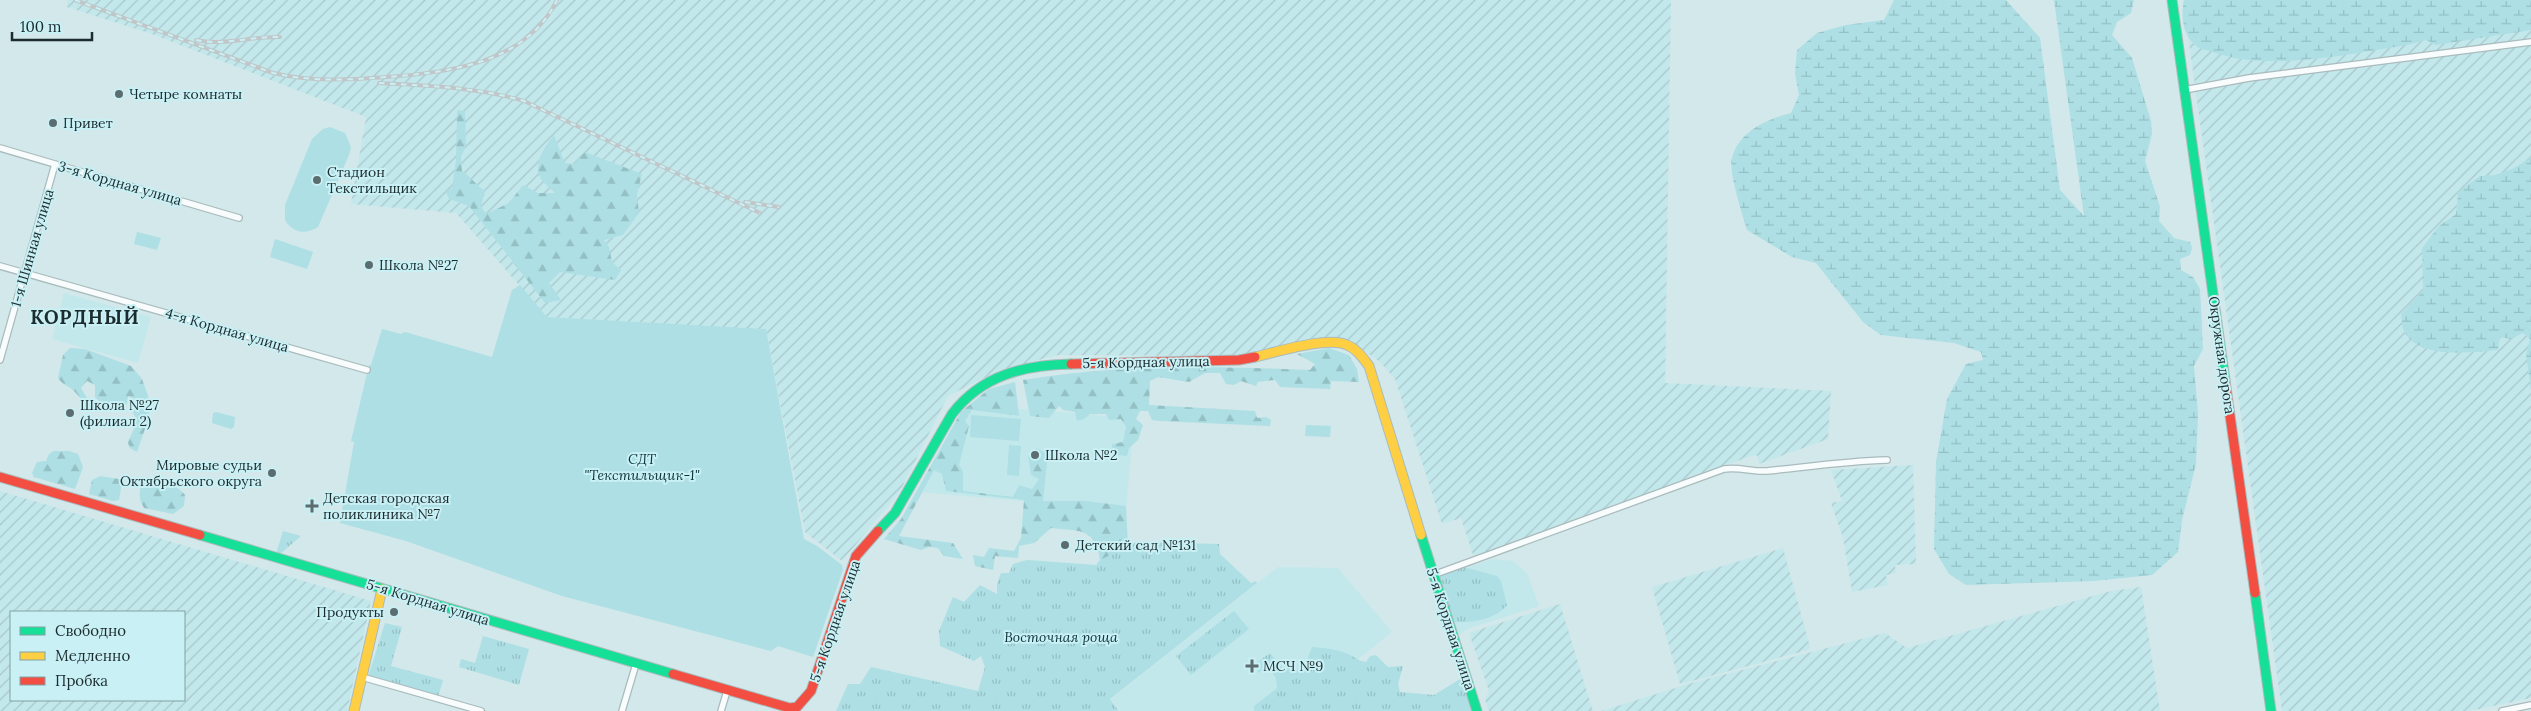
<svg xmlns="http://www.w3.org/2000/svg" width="2531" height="711" font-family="Lora,serif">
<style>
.built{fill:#c3e8ec}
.industrial{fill:url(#industrial-furrows);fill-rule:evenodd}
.grass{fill:url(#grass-tufts)}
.forest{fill:url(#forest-firs)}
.wetland{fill:url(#wetland-marsh)}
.garden{fill:#addfe4}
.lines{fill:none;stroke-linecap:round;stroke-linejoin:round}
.street-casing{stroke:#aabbbd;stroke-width:8}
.fast-casing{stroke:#aabbbd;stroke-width:11}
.slow-casing{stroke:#aabbbd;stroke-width:11}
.jam-casing{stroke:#aabbbd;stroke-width:11}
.street{stroke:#f8fcfc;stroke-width:5.5}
.fast{stroke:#16e098;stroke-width:9}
.slow{stroke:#ffcf43;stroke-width:9}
.jam{stroke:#f24e42;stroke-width:9}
.rail-casing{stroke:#c1c7c8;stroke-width:4}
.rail{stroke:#c8f0f5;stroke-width:2;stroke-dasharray:5.5;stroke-linecap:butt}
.poi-dot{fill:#5c6d6f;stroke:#c8f0f5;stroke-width:2}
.labels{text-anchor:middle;stroke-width:4;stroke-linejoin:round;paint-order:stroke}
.poi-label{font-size:14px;fill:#1c2b2d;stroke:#c8f0f5;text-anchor:start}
.street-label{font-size:14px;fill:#1c2b2d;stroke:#c8f0f5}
.park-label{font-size:14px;font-style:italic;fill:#0b353a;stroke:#c8f0f5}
.district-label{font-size:19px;font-weight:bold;letter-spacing:1px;fill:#1c2b2d;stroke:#c8f0f5}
</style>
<defs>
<pattern id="industrial-furrows" width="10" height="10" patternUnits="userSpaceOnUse" patternTransform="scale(1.25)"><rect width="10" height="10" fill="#c3e8ec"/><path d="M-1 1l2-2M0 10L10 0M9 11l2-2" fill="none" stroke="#a7c7cb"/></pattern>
<pattern id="grass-tufts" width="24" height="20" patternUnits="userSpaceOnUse" patternTransform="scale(1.25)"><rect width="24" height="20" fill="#addfe4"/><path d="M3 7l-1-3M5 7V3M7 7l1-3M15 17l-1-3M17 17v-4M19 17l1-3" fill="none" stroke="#94c0c4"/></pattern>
<pattern id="forest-firs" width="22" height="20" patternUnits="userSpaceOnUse" patternTransform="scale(1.25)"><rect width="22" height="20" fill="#addfe4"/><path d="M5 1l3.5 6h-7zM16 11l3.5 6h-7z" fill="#94c0c4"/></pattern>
<pattern id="wetland-marsh" width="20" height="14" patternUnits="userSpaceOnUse" patternTransform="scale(1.25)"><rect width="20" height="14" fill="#addfe4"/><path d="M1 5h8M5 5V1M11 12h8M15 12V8" fill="none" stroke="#94c0c4"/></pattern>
</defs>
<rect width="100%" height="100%" fill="#d2e8ea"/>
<!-- built -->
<path class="built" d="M64 293 151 317 138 363 52 339Z
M972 405 1134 418 1126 510 919 492Z
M1493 559 1513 561 1527 573 1539 606 1467 629 1457 637 1438 576Z
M1278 567 1338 568 1392 632 1294 711H1121L1111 699Z"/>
<!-- industrial -->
<path class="industrial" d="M67 0H1671L1665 383 1831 391 1828 439 1759 464 1757 455 1748 457 1474 558 1461 518 1442 524 1395 379 1380 362 1349 340 1331 338 1230 356 1058 355 1000 370 948 396 899 493 842 561 805 532 766 330 547 317 456 213 351 204 366 117 152 34 67 7Z
M2183 0H2531V698L2469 711H2282Z
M1913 465 1916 564 1895 565 1896 573 1886 575 1888 585 1852 592 1843 538 1831 503 1842 501 1831 470Z
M0 491 371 601 347 711H0ZM11 612H184V700H11Z
M1783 548 1810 647 1808 650 1680 684 1652 587Z
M2141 587 2160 711H1601L1692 683 1885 633 1907 648 2111 591Z
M1560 604 1593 711H1489L1485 699 1489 691 1469 633Z"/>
<!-- grass -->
<path class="grass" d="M283 531 301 536 280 554H276Z
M1137 542 1219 544 1220 554 1251 583 1256 581 1257 583 1110 699 1119 711H836L848 684H860L871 667 978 691 985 667 981 656 974 661 940 646 939 631 953 597 964 602 980 585 997 594V584L1001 573H1009L1013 564 1027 560 1096 565 1100 560Z
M1464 567 1497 576 1501 581 1507 605C1497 619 1465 626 1449 620L1437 577Z
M1234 611 1249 629 1191 675 1176 656Z
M385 623 402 627 391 666 443 680 438 697 368 677Z
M483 636 529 649 519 685 459 667 461 659 475 663Z
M1312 647C1324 648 1336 649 1348 654 1355 657 1358 661 1366 662L1370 656 1376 655 1388 667 1403 666 1398 684 1400 692 1434 695 1462 678 1472 711H1254V706L1277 688 1276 678 1268 667 1258 673 1256 663 1270 653 1283 670 1280 673 1291 664 1297 670 1306 663Z"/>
<!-- forest -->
<path class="forest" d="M457 110 465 111 466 145 461 157 462 171C471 177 476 185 485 191L481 206 486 214 509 203 523 185 538 193H555C551 188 544 184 541 179 532 163 545 147 554 135L565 163 574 164 585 152 642 174 637 194 639 213 623 235 604 240 609 247 612 262 621 270 615 280 560 272 549 283 561 300 545 303 469 206 449 199 446 192 452 188 456 160Z
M70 348 85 349 131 366 142 379 149 399V417L137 452 130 448 128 443C130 433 141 424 133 413L135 399 128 396 127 404 124 406 99 401 95 397V385L87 381 81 388 87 398V404C82 403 80 397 75 392 70 386 62 385 58 378L63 355Z
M1329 348 1349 355 1357 369 1359 382 1331 381 1330 389 1280 387 1275 380 1258 382 1256 386 1241 381 1234 385 1226 384 1220 373H1205L1189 382 1158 377 1150 381 1149 405 1255 411 1257 418 1266 417 1271 420 1270 426 1160 421 1152 420 1148 411H1140L1136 419 1143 425 1138 440 1129 448 1127 456 1111 454 1112 444 1123 442 1126 427 1121 419 1109 420 1106 414H1090L1084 419 1077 421 1075 412 1063 410 1059 406 1049 418 1030 416 1023 380C1117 364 1215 366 1310 370L1315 364 1297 354Z
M1015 382 1019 416 972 410 965 421 969 426 959 465 963 471V491L1013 497 1019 485 1032 489 1039 479 1031 475 1028 456 1036 448 1048 454 1043 501H1086L1126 506 1128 547 1100 560C1096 527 1077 531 1051 528L1034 543 1019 546 1018 558 995 556 993 570 975 566 973 555 984 557 989 548 1014 551 1021 538 1024 500 946 491 942 474 934 470 899 536 953 543 963 559 944 556 938 548 929 547 921 550 884 539 901 519 961 412 989 389Z
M54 451H69L78 454 83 467 75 489 34 477 32 473 37 462 46 461 49 454Z
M100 476 125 480 121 488 119 500 113 501 89 494 92 480Z
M146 477C162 479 175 483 185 495L184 506 173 514 144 508C137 496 139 488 146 477Z"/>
<!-- wetland -->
<path class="wetland" d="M1894 0H2006L2040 38 2060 190 2084 216 2054 0H2134L2131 13 2117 22 2112 35 2132 58 2151 121 2152 134 2145 161 2160 207 2159 221 2174 238 2190 242 2192 248 2190 255 2180 259 2181 270 2193 277 2200 289 2203 349 2194 366 2198 414 2196 464 2182 520 2178 552 2152 575 2093 581 1966 585 1949 574 1934 549 1936 462 1947 399 1966 364 1983 360 1981 352 1954 343 1881 335 1863 322 1816 263 1792 257 1747 230C1743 216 1728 171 1732 158 1739 131 1767 119 1791 113L1799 95 1795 74 1797 50 1817 33 1846 25 1884 20Z
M2184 0H2531V30L2436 45 2426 40 2407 45C2348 54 2266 73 2210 51 2205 50 2199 49 2196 46 2182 34 2181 16 2184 0Z
M2531 158V390L2526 355 2530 339 2523 333 2511 339 2500 337 2498 350C2472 352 2422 360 2405 333 2402 329 2402 320 2401 314L2423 291 2422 248 2439 226 2456 214 2458 192 2480 176 2495 175 2512 169Z"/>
<!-- garden -->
<path class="garden" d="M330 127 345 133 351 147 349 155 318 227C305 235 293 233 285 220V205L312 139 323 129Z
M137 232 161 238 157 250 134 244Z
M275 239 313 252 307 269 270 257Z
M520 285 547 317 766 329 804 539 817 546 842 565 843 570 813 657 778 646 771 651 562 596 406 541 340 523 354 442 351 441 369 365H371L382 329 401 334 405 332 492 357 512 290Z
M216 412 235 417 234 427 231 429 212 423 213 413Z
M971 415 1021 419 1019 441 970 437Z
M1306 425 1331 426 1330 437 1305 436Z
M1009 445 1021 446 1019 476 1007 475Z"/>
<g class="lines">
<defs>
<path id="street" d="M2184 90 2249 78 2531 42
M0 148 239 218
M0 266 367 370
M0 360 55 164
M1433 575 1724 469C1741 467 1752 472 1767 471 1807 467 1846 461 1887 460
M362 677 481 711
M622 711 636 664
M721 711 727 691
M2502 711 2531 705"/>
<path id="fast" d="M2172 0 2225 380
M878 531 895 513 952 414C982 375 1024 365 1071 364
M200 535 673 674
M1421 535 1477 711
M2255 593 2271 711"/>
<path id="slow" d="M1255 357C1277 352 1327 336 1347 345 1357 349 1363 358 1369 366L1421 535
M354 711 382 589"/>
<path id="jam" d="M1071 364 1239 360 1255 357
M2225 380 2255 593
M0 477 200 535
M673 674 790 708 797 707 811 691 856 556 878 531"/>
</defs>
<!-- street casing -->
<use href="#street" class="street-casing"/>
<!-- fast casing -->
<use href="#fast" class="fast-casing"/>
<!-- slow casing -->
<use href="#slow" class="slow-casing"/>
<!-- jam casing -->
<use href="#jam" class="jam-casing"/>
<!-- street -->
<use href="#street" class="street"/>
<!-- fast -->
<use href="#fast" class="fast"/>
<!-- slow -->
<use href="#slow" class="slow"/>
<!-- jam -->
<use href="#jam" class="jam"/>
<defs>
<path id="rail" d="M75 0 273 73C312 82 348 80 387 77 449 72 526 64 557 0
M196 40C224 46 252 36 280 37
M379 83C428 86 477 87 524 101L760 213
M745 202 779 207"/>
</defs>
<!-- rail casing -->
<use href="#rail" class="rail-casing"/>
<!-- rail -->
<use href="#rail" class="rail"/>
</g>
<!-- markers -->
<g class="poi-dot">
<circle cx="119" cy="94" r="5"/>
<circle cx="53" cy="123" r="5"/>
<circle cx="317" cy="180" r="5"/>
<circle cx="369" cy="265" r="5"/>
<circle cx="70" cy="413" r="5"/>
<circle cx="1035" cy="455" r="5"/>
<circle cx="272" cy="473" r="5"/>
<path d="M309.5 498.5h5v5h5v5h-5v5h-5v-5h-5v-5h5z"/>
<circle cx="1065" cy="545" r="5"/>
<circle cx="394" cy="612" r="5"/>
<path d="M1249.5 658.5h5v5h5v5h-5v5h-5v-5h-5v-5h5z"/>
</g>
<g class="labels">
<!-- poi labels -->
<g class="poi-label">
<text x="129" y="99">Четыре комнаты</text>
<text x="63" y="128">Привет</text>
<text x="327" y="177">Стадион<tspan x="327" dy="16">Текстильщик</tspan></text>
<text x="379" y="270">Школа №27</text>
<text x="80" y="410">Школа №27<tspan x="80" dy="16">(филиал 2)</tspan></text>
<text x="1045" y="460">Школа №2</text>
<text x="262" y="470" text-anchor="end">Мировые судьи<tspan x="262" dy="16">Октябрьского округа</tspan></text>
<text x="323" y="503">Детская городская<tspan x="323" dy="16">поликлиника №7</tspan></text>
<text x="1075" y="550">Детский сад №131</text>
<text x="384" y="617" text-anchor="end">Продукты</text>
<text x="1263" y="671">МСЧ №9</text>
</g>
<!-- street labels -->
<g class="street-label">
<text transform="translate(120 183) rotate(16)" y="5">3-я Кордная улица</text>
<text transform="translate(32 248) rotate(-74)" y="5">1-я Шинная улица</text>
<text transform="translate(227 330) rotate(16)" y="5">4-я Кордная улица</text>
<text transform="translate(2222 355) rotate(82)" y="5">Окружная дорога</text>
<text transform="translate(1146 362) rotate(-1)" y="5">5-я Кордная улица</text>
<text transform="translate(428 602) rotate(17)" y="5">5-я Кордная улица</text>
<text transform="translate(835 621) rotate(-71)" y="5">5-я Кордная улица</text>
<text transform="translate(1451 629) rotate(72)" y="5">5-я Кордная улица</text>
</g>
<!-- park labels -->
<g class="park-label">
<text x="642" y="464">СДТ<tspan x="642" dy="16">"Текстильщик-1"</tspan></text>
<text x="1061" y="642">Восточная роща</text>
</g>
<!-- district labels -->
<g class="district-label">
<text x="85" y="324">КОРДНЫЙ</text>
</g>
</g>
<!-- legend -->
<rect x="10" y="611" width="175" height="90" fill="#c8f0f5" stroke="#83a1a5"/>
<rect x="20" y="627" width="25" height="8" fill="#16e098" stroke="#83a1a5"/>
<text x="55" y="636" font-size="15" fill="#1c2b2d">Свободно</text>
<rect x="20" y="652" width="25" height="8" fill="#ffcf43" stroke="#83a1a5"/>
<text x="55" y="661" font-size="15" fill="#1c2b2d">Медленно</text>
<rect x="20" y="677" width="25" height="8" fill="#f24e42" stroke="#83a1a5"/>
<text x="55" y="686" font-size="15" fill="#1c2b2d">Пробка</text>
<!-- scale -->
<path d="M12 32v8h80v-8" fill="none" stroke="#1c2b2d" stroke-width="2.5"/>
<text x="20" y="32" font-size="15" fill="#1c2b2d" stroke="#c8f0f5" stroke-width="4" paint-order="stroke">100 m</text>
</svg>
